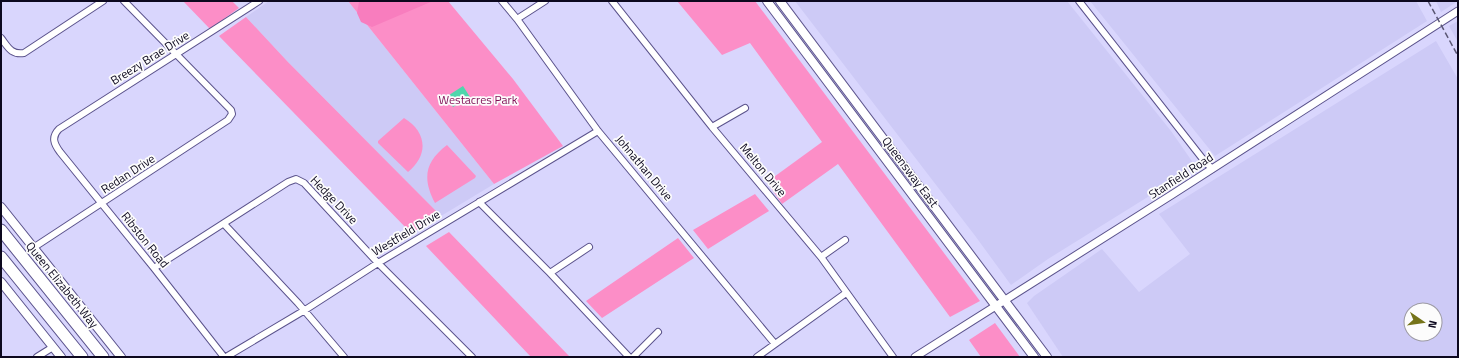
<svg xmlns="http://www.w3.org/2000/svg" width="1459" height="358" font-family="'Titillium Web',sans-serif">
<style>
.built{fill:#cdcaf6;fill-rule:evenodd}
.green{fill:#fc8ec7}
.forest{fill:#f87dbe}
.water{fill:#4fd6ac}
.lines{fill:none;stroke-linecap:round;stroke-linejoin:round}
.minor-casing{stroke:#5b538c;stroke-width:8}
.tertiary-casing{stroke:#5b538c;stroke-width:9}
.secondary-casing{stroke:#5b538c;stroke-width:10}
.motorway-casing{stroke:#5b538c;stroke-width:13}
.minor{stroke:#fff;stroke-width:6}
.tertiary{stroke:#fff;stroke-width:7}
.secondary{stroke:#fff;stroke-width:8}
.motorway{stroke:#fff;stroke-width:11}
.rail{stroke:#5b5774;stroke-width:1.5;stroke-dasharray:6 3;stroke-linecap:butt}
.labels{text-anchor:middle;stroke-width:3.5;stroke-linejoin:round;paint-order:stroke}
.street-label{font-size:12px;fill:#0c081e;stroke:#fcfcfc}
.park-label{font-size:12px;fill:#7f0f55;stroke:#fcfcfc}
</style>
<rect width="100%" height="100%" fill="#d9d6fd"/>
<!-- built -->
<path class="built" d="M269 1H348L494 184 441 216 287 61 246 17Z
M795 1H1067L1171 131 1196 167 1048 259 1011 285 976 237Z
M1090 1H1416L1427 21 1215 156Z
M1436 1H1458L1441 12Z
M1458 21V42L1449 26Z
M1436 41 1458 79V357H1063L1027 303 1034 296 1102 249 1139 292 1190 254 1159 214ZM1411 310H1435V334H1411Z"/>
<!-- green -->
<path class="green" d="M183 1H232L239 8 210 29Z
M348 1H448L513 79 563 146 494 184Z
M677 1H755L980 301 950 317 838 164 782 204 767 182 822 142 750 43 722 55Z
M246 17 287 61 441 216 411 233 219 36Z
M404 118C427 132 429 155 408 172L378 143V141Z
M447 145 476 176 475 178 435 203C422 178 425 162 447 145Z
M755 194 769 211 708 249 693 230Z
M449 232 570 357H531L426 246Z
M678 238 694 258 602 318 586 301Z
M995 323 1020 357H981L969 340Z"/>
<!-- forest -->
<path class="forest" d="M358 1H433L372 27 361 22 357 13 359 2Z"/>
<!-- water -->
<path class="water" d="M463 86 470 97 453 107 446 97Z"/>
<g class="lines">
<defs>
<path id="minor" d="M502 1 517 19 598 131 775 344
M612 1 712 127 821 257 893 357
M1079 1 1202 158 1212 169
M517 19 545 1
M1 38C8 47 11 55 24 53L103 1
M712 127 745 108
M479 202 550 273 629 357
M224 224 298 303 344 357
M33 248 228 120 232 114 231 110 124 1
M821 257 845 240
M154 268 288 182 296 179 304 183 378 263 472 357
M550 273 589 247
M37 357 53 347
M224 357 154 268 60 152C54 144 51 137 59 129L259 1
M226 357 305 310 378 263 598 131
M633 357 658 332
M757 357 846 293"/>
<path id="tertiary" d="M915 357 1173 194 1458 11"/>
<path id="secondary" d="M767 1 1034 357
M780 1 1047 357
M1 207 121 357
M1 282 61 357"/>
<path id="motorway" d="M1 230 103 357
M1 257 82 357"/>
</defs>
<!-- minor casing -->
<use href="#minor" class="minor-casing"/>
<!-- tertiary casing -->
<use href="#tertiary" class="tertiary-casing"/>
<!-- secondary casing -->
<use href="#secondary" class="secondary-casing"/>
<!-- motorway casing -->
<use href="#motorway" class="motorway-casing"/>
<!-- minor -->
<use href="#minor" class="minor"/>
<!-- tertiary -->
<use href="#tertiary" class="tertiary"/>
<!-- secondary -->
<use href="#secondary" class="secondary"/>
<!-- motorway -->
<use href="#motorway" class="motorway"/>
<!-- rail -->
<path class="rail" d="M1428 1 1458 56"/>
</g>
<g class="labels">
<!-- street labels -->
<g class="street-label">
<text transform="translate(150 58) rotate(-32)" y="4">Breezy Brae Drive</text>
<text transform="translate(644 168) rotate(50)" y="4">Johnathan Drive</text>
<text transform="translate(763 170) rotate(50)" y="4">Melton Drive</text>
<text transform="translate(910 172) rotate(53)" y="4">Queensway East</text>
<text transform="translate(128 174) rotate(-33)" y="4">Redan Drive</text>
<text transform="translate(1181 176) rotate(-33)" y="4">Stanfield Road</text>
<text transform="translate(334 200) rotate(46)" y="4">Hedge Drive</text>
<text transform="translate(406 233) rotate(-31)" y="4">Westfield Drive</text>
<text transform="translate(145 240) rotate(51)" y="4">Ribston Road</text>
<text transform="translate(62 285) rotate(51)" y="4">Queen Elizabeth Way</text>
</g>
<!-- park labels -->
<g class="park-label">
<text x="478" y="104">Westacres Park</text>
</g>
</g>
<!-- border -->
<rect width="1459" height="358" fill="none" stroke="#0c081e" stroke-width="4"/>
<!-- north arrow -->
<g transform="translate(1423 322) rotate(103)"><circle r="19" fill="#fcfcfc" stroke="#9c9aa3"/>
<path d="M0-3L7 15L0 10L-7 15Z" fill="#75741a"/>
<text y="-6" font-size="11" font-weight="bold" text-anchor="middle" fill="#0c081e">N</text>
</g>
</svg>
